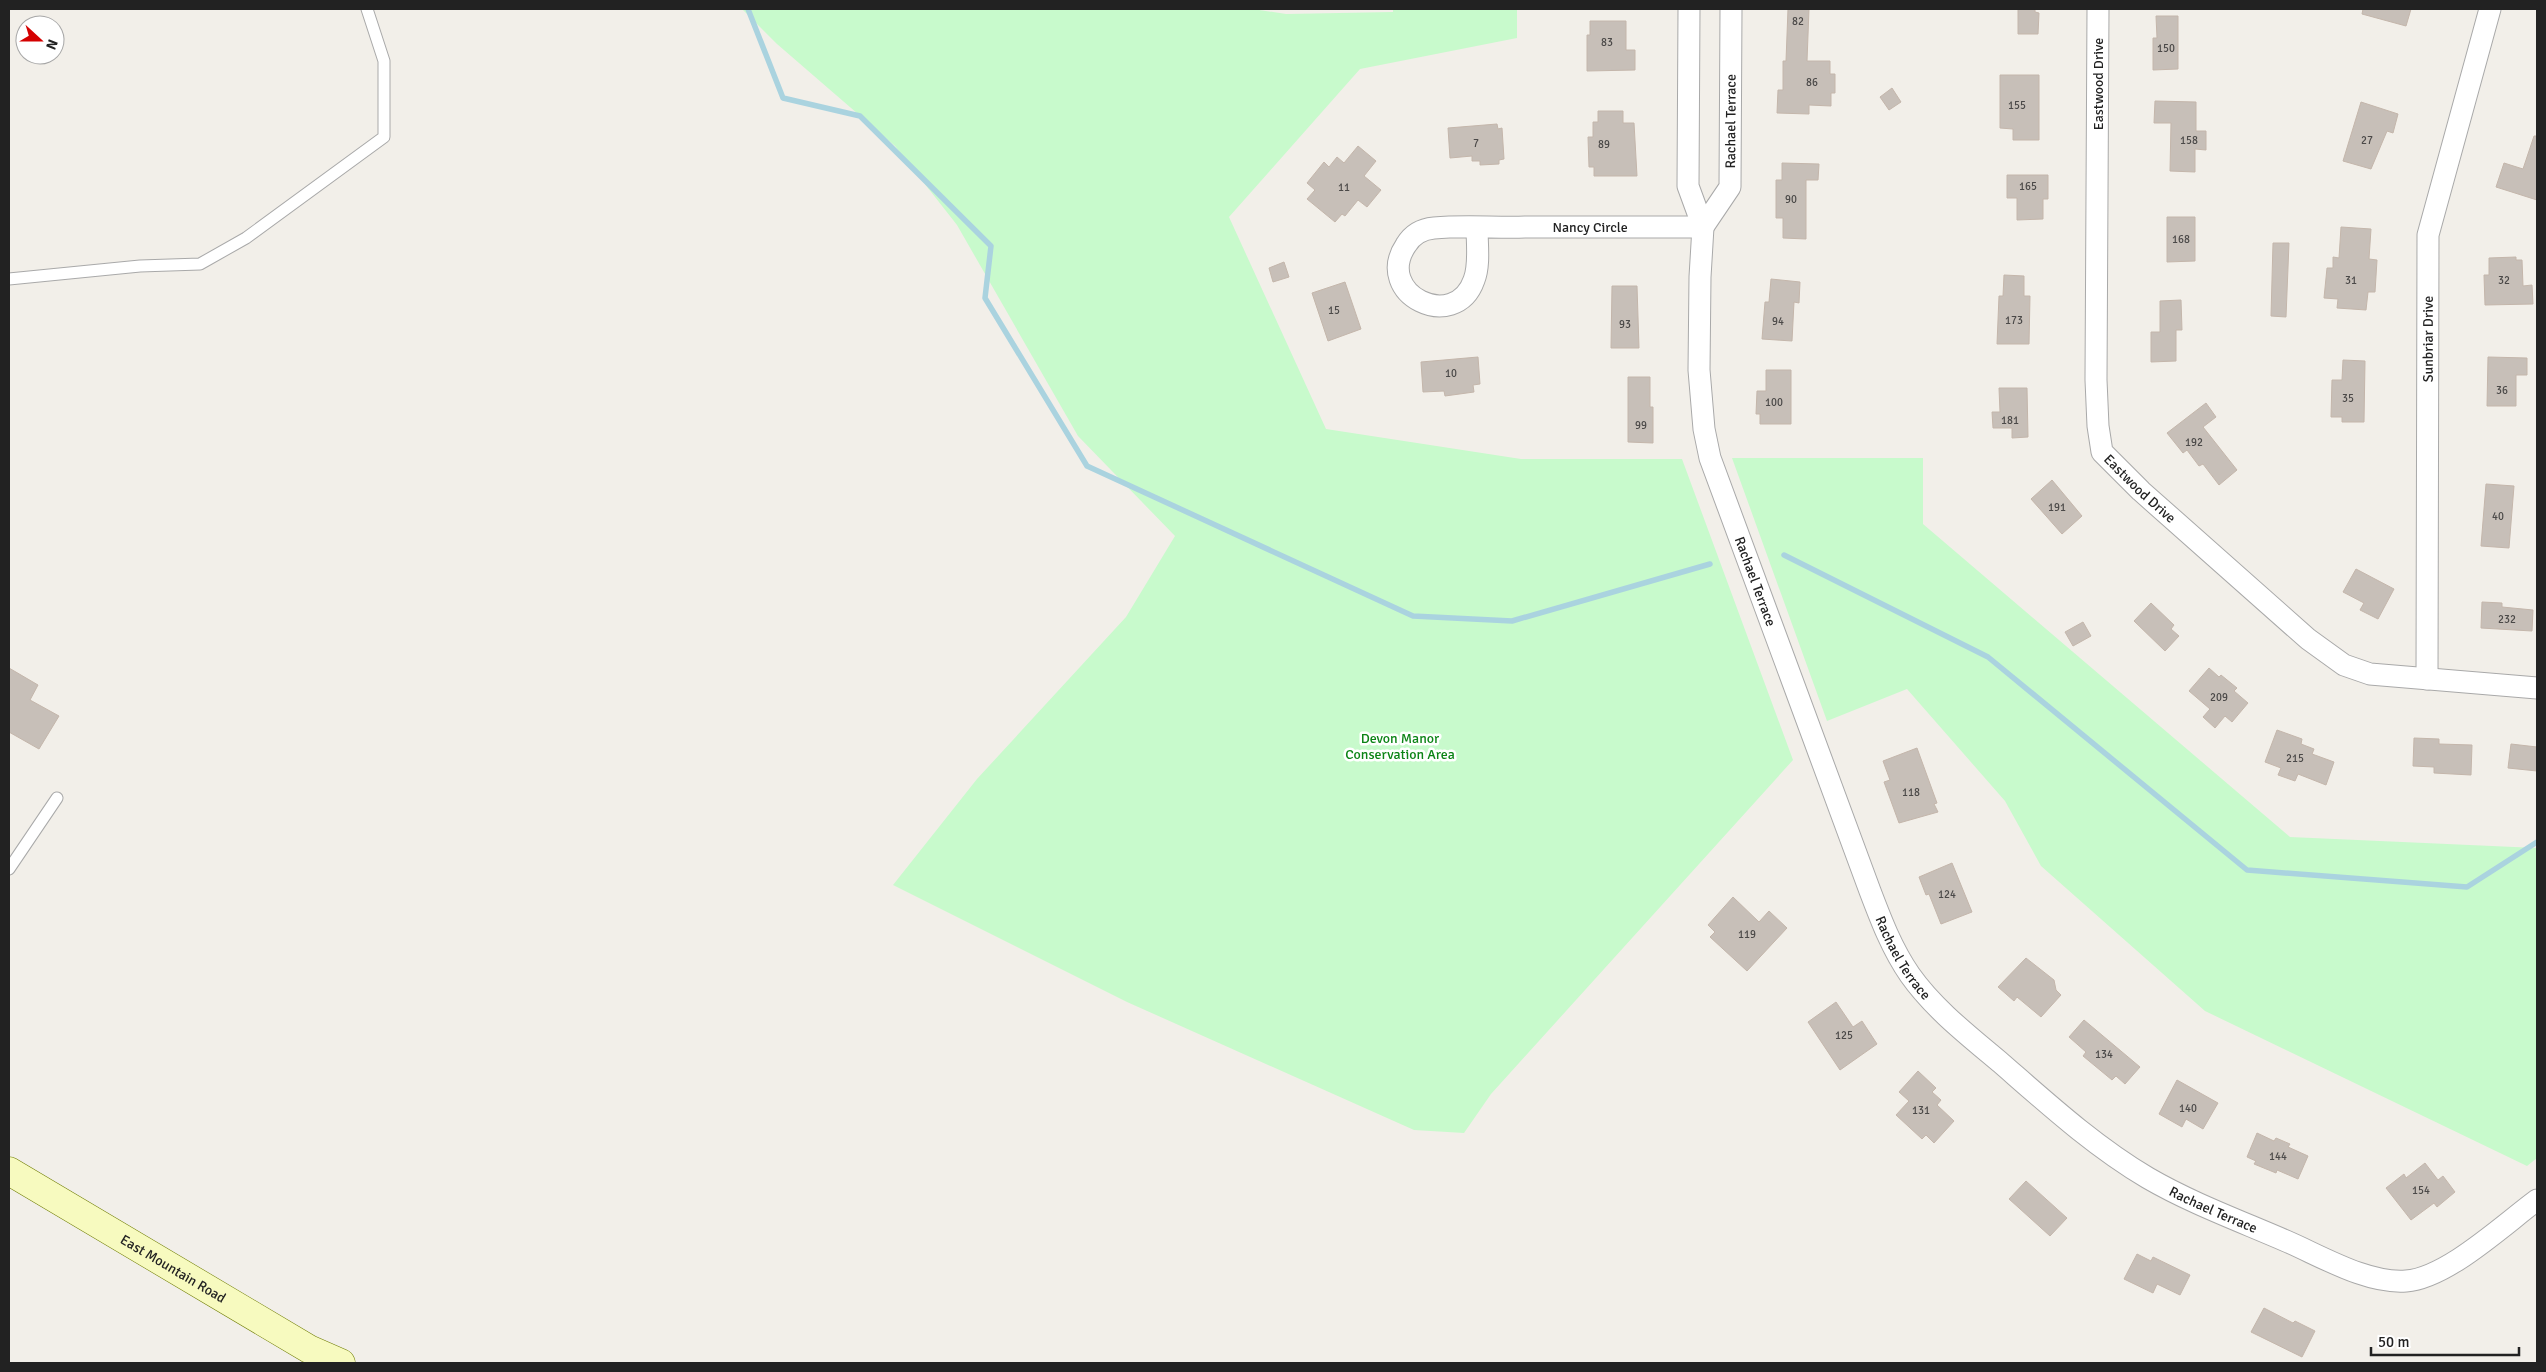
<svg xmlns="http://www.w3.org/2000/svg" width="2546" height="1372" font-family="Signika,sans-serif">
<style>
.park{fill:#c8facc}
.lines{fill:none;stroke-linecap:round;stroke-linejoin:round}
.stream{stroke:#aad3df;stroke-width:5.5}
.building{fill:#c7bfb8;stroke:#c4b6ab}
.service-casing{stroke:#a9a9a9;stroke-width:13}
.minor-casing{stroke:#a9a9a9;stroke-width:23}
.secondary-casing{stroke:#707d05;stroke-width:29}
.service{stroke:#fff;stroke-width:11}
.minor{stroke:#fff;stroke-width:21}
.secondary{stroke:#f7fabf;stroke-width:28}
.labels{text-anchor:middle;stroke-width:5;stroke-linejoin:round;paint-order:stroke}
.number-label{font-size:11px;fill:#4b4948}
.street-label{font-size:14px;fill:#222;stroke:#fff}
.park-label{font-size:14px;fill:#0c8416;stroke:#fff}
</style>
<rect width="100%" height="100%" fill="#f2efe9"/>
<!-- park -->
<path class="park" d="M742 9H1253L1286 14 1393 12V9H1517V38L1360 69 1229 217 1326 429 1521 459H1682L1793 760 1491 1094 1464 1133 1414 1130 1127 1002 893 885 977 779 1126 617 1175 536 1078 436 957 225 895 146 777 44Z
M1732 458H1923V524L2290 837 2537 848V1158L2527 1166 2205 1011 2041 866 2005 801 1907 689 1827 721Z"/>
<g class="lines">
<!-- stream -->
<path class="stream" d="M748 9 783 98 860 116 991 246 985 298 1087 466 1413 616 1512 621 1710 564
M1784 555 1988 657 2247 870 2467 887 2537 842"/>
</g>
<!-- building -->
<path class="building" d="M1788 9H1809L1807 61H1830V74H1835V93H1831V106L1809 105V114L1777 113 1778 90H1783V61H1786Z
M2018 9H2035V12L2039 13 2038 34H2018Z
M2363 9H2411L2406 26 2362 14Z
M2156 16H2178V69L2153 70V38H2157Z
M1590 21H1626V50H1635V70L1587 71V35H1590Z
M2000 75H2039V140H2013V129L2000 128Z
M1892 88 1901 102 1889 110 1880 97Z
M2155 101 2196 102V131H2206V150L2195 149V172L2170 171 2171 123H2154Z
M2361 102 2398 114 2393 133 2387 131 2371 169 2343 161Z
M1598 111H1623V123H1634L1637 176H1594V167H1589L1588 137H1593V122H1598Z
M1497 124 1498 129 1502 128 1504 159 1499 160V164L1480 165V161H1472V156L1450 158 1448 128Z
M2534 136H2537V200L2496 187 2504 163 2523 169Z
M1358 146 1376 161 1364 176 1381 190 1367 207 1358 200 1345 216 1342 214 1335 222 1307 199 1315 190 1307 183 1324 162 1329 167 1337 157 1344 163Z
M1782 163 1819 164 1818 180H1806V239L1783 238V218H1776V180H1782Z
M2007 175H2048V199H2043V219L2017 220V198H2007Z
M2167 217H2195V261L2167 262Z
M2341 227 2371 229 2369 259 2377 260 2375 292H2368L2366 310 2337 308 2338 299 2324 298 2327 268H2333V257L2339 258Z
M2273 243H2289L2286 317 2271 316Z
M2516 257V260H2522L2523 286 2532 285 2533 304 2485 305 2484 275H2489V258Z
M1284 262 1289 277 1273 282 1269 268Z
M2004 275 2024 276V296H2030L2029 344H1997L1999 296H2003Z
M1771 279 1800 282 1799 303 1794 302 1792 341 1762 339 1765 302H1769Z
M1345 282 1361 329 1328 341 1312 293Z
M1612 286H1637L1639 348H1611Z
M2181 300 2182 330H2176V361L2151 362V332H2160V301Z
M1478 357 1480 384 1473 385 1474 392 1445 396 1444 391 1423 392 1421 362Z
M2488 357 2527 358V375H2516V406H2487Z
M2343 360 2365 361 2364 422H2342V417H2331L2332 380H2342Z
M1766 370H1791V424H1760V414H1756L1757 391H1766Z
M1628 377H1650V407H1653V443L1628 442Z
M1999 388H2027L2028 437 2012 438V428H1993L1992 412H2000Z
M2206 403 2216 417 2203 427 2237 470 2219 485 2203 464 2199 466 2187 450 2183 453 2167 433Z
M2052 480 2082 516 2062 534 2031 499Z
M2486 484 2514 486 2509 548 2481 546Z
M2356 569 2394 589 2378 619 2360 610 2364 603 2343 592Z
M2482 602 2502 603V607L2533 610 2532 631 2481 628Z
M2151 603 2174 625 2171 629 2179 636 2165 651 2134 621Z
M2083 622 2091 636 2073 646 2065 632Z
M9 668 38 685 30 700 59 716 39 749 9 732Z
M2209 668 2219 677 2221 675 2237 688 2234 691 2248 703 2232 722 2225 716 2215 728 2203 717 2210 709 2189 691Z
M2277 730 2302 739 2301 744 2314 749 2312 754 2334 762 2326 785 2298 774 2295 781 2278 775 2281 768 2265 762Z
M2414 738 2439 739V744L2472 745 2471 775 2434 773V767L2413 766Z
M2511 744 2537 747V771L2508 768Z
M1917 748 1937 803 1934 804 1938 812 1899 823 1884 782 1890 780 1883 761Z
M1952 863 1972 912 1941 924 1929 894 1926 895 1919 877Z
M1733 897 1759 922 1769 911 1787 928 1747 971 1710 937 1715 932 1708 925Z
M2026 958 2054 980 2056 990 2061 995 2041 1017 2017 997 2014 1001 1998 987Z
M1836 1002 1853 1027 1862 1021 1877 1044 1840 1070 1808 1022Z
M2084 1020 2140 1067 2125 1084 2116 1076 2112 1080 2083 1056 2086 1052 2069 1037Z
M1918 1071 1936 1088 1932 1092 1941 1100 1937 1105 1954 1121 1934 1143 1926 1135 1922 1139 1896 1115 1909 1101 1899 1092Z
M2177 1080 2218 1103 2203 1129 2186 1119 2182 1127 2159 1114Z
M2257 1133 2274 1141 2276 1138 2290 1144 2288 1147 2308 1156 2298 1179 2277 1170 2276 1173 2254 1164 2256 1161 2247 1157Z
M2425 1163 2438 1180 2443 1176 2455 1192 2437 1207 2434 1203 2411 1220 2386 1188 2404 1174 2406 1178Z
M2026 1181 2067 1218 2050 1236 2009 1199Z
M2137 1254 2151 1261 2153 1257 2190 1275 2180 1295 2157 1284 2153 1293 2124 1279Z
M2264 1308 2293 1323 2295 1321 2315 1331 2302 1357 2251 1332Z"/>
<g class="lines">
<defs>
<path id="service" d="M9 279 140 266 200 264 246 238 384 137V61L367 9
M9 869 57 798"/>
<g id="minor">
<path id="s1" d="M1689 9 1688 186 1703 227 1700 277 1699 370 1704 429 1710 458 1870 891C1881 920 1892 949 1910 975 1934 1009 1969 1036 2001 1063 2048 1104 2094 1146 2148 1178 2191 1203 2240 1221 2286 1241 2321 1256 2367 1284 2406 1281 2447 1278 2503 1225 2537 1200"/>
<path id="s2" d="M2098 9 2096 380 2098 426 2102 452 2141 491 2308 639 2344 665 2370 674 2537 688"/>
<path id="s3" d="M1703 227 1730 187 1731 9"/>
<path id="s4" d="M1477 228C1477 244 1480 265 1474 280 1455 334 1373 294 1406 245 1412 235 1422 229 1434 228 1464 225 1495 228 1525 227 1584 227 1644 227 1703 227"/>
<path id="s5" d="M2427 679 2428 235 2490 9"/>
</g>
<g id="secondary">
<path id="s6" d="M9 1171 309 1349 341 1363"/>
</g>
</defs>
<!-- service casing -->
<use href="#service" class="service-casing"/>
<!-- minor casing -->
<use href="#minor" class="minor-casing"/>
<!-- secondary casing -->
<use href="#secondary" class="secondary-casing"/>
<!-- service -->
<use href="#service" class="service"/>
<!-- minor -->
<use href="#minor" class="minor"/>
<!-- secondary -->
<use href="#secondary" class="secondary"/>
</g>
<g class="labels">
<!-- number labels -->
<g class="number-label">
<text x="1798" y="25">82</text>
<text x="1607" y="46">83</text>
<text x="2166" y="52">150</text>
<text x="1812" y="86">86</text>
<text x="2017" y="109">155</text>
<text x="2189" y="144">158</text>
<text x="2367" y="144">27</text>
<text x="1476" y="147">7</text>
<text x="1604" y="148">89</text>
<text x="2028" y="190">165</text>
<text x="1344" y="191">11</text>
<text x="1791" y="203">90</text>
<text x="2181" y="243">168</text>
<text x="2351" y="284">31</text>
<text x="2504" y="284">32</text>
<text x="1334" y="314">15</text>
<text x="2014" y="324">173</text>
<text x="1778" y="325">94</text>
<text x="1625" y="328">93</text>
<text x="1451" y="377">10</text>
<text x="2502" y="394">36</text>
<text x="2348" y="402">35</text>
<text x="1774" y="406">100</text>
<text x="2010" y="424">181</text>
<text x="1641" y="429">99</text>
<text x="2194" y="446">192</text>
<text x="2057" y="511">191</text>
<text x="2498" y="520">40</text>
<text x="2507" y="623">232</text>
<text x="2219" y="701">209</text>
<text x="2295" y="762">215</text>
<text x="1911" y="796">118</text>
<text x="1947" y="898">124</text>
<text x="1747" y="938">119</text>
<text x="1844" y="1039">125</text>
<text x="2104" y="1058">134</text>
<text x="2188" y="1112">140</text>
<text x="1921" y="1114">131</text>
<text x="2278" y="1160">144</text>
<text x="2421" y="1194">154</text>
</g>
<!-- street labels -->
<g class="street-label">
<text transform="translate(2098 84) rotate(-90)" y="5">Eastwood Drive</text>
<text dy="5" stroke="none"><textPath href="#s3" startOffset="114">Rachael Terrace</textPath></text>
<text dy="5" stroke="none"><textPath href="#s4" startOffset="375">Nancy Circle</textPath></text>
<text dy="5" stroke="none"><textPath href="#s5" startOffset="340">Sunbriar Drive</textPath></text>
<text dy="5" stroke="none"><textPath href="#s2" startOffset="496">Eastwood Drive</textPath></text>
<text dy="5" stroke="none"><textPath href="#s1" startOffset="584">Rachael Terrace</textPath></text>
<text dy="5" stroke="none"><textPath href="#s1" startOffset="989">Rachael Terrace</textPath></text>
<text dy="5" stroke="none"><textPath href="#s1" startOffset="1394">Rachael Terrace</textPath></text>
<text dy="5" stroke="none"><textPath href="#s6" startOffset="191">East Mountain Road</textPath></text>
</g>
<!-- park labels -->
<g class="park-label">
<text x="1400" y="743">Devon Manor<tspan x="1400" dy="16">Conservation Area</tspan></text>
</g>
</g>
<!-- border -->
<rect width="2546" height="1372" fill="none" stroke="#222222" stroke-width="20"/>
<!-- north arrow -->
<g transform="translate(40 40) rotate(111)"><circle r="24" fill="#ffffff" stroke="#a7a7a7"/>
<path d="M0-4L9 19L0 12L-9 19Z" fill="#d40000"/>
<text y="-8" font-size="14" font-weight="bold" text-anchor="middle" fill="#222222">N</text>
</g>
<!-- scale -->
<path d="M2371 1347v8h148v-8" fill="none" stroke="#222222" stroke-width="2.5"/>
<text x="2378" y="1347" font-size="15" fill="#222222" stroke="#ffffff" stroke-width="4" paint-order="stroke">50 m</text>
</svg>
